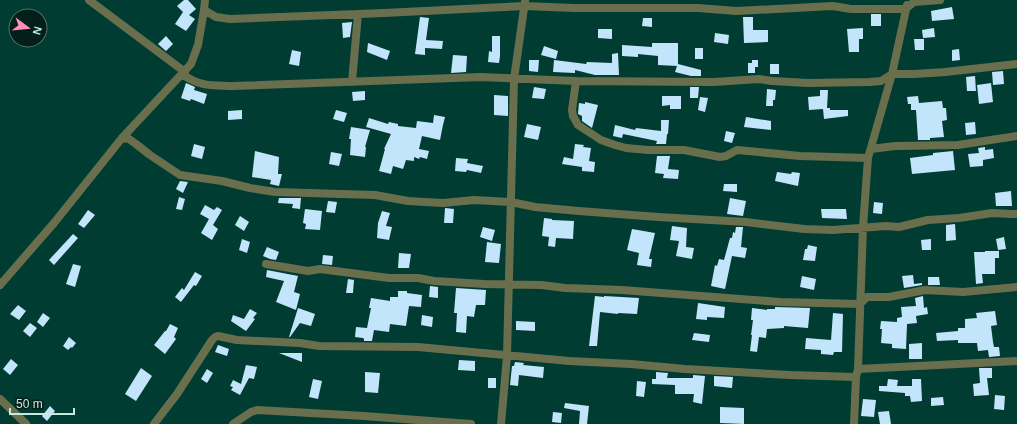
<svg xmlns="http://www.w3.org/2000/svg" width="1017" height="424" font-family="Arial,sans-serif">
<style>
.building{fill:#c3e5fb}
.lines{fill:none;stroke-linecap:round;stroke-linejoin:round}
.minor{stroke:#696f4c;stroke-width:8}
</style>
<rect width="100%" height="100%" fill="#003c31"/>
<!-- building -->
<path class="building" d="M184 0H188L196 9 189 15 195 19 186 31 175 24 183 12 177 6Z
M952 7 954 19 932 21 931 11Z
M871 14H881V26H871Z
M420 17 429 18 426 40 443 41 442 49 425 48V55L415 54Z
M743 17H753V30H768V42L744 43Z
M643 18H652V27L642 26Z
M352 22 350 37 343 38 342 23Z
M863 28V39H859V52H849L847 29Z
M934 28 935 37 923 38 922 30Z
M598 29H612V39L598 38Z
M715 33 729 35 728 44 714 42Z
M166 36 173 44 166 51 158 44Z
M492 36H500V56L499 63 488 62 489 51 492 52Z
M914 39H924V50H915Z
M368 43 390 51 387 60 367 52Z
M652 43H678V64L701 70V76H691L675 72 677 66 658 65V56L638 54V57L622 56V45L652 47Z
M544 46 558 51 556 59 541 55Z
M695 48H703V59H695Z
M959 49 960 60 952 61V50Z
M292 50 301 52 299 66 289 64Z
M618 53 619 75H595L575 70V73L553 72 554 60 586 64 587 62 612 63V54Z
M453 55 467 56 466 72 451 73Z
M529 60H539L538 72 529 71Z
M752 60H758V67H755V73H748V63H752Z
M770 64H779V74H770Z
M1003 71 1004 84 993 85 992 72Z
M975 76 976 91H967L966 77Z
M186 83 195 87 194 90 207 94 204 104 191 99 190 101 181 98Z
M991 83 993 102 979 104 977 85Z
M534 87 546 89 544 99 532 98Z
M690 87H699L698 98H690Z
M767 89 776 90 775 100H773V106H766Z
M820 90H828L827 108H830V110H848V116L824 119 823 109 809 110 808 97 820 96Z
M365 91V100L353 101 352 92Z
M494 95 508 96V116L494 115Z
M662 96H681V109H670V105L662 106Z
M918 96 919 103 942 101 943 108H946L947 120 942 121 944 137 930 138V140H918L916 110H911V104H908L907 97Z
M700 97 708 98 705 112 698 110Z
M585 102 598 105 592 128 582 121V116L578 114 579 103 585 104Z
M242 110V119L228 120V111Z
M336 110 347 113 344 122 333 119Z
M434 115 445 117 443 125 440 140 422 136 419 149 429 151 427 159 420 157 419 159 414 157V161L406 160 403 169 393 166 391 174 379 171 385 149H384L391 134 366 127 369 118 388 124 389 122 398 124V126L416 128 417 121 433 123Z
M746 117 771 121V130L744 127Z
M661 120H669L668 134H667L666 144H656L657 141 623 134 622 138 613 136 615 125 635 130 636 128 661 131Z
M975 122 976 134 966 135 965 123Z
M527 124 541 127 538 140 524 137Z
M351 127 370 130 365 147H366L365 157 350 155 351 139H349Z
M726 131 735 133 732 143 724 141Z
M194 144 205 147 202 159 191 156Z
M575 144 584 145 583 147 591 148 589 161 595 162 594 172 582 171V167L562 164 564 157 573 159Z
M985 147V150L993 149 994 158 983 160V166L970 167 968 154 979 153 978 148Z
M255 151 279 157 278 174H282L279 186 270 184 271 180 252 177Z
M953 151 955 170 912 174 910 158 933 155V153Z
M331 152 342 154 339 166 329 164Z
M657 156H670L668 169 679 170 678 179 663 178 664 174 655 173Z
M456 158 468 159 467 163 483 166 481 173 467 170 466 172 455 171Z
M777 172 791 174 792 172 800 173 798 186 775 181Z
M180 181 188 182 183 193 176 189Z
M724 184H737V192L723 191Z
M1011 191 1012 206H996L995 193Z
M179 197 185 199 182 210 176 209Z
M279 198H301L300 209 292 208 293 204 278 203Z
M730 198 746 201 743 216 727 214Z
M328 201 337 202 335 213 326 212Z
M874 202 883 203 882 214 873 213Z
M205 205 214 210 217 207 222 210 213 225 218 229 212 240 201 233 209 219 200 214Z
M445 208 454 209 453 223H444Z
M305 209 322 211 320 230 305 229 306 224 303 223Z
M821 209H846L847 219 822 218Z
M88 210 95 215 84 228 78 224Z
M382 211 390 213 386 226 392 227 389 240 377 238 378 223Z
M240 216 249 222 244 231 235 225Z
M544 218 552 219V220L574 221 573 239 556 238 555 247 548 246 549 237 542 236Z
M955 224 956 240 946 241V225Z
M672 226 687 228 686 247 694 248 692 259 676 256 679 241 670 240Z
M483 227 495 230 492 241 480 237Z
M736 227H743L741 247 747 248 745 258 732 256 725 289 711 286 715 265 717 266 719 259 724 260 730 238H732L733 232 735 233Z
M632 229 655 233 649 259H652L651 267 637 265 639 253 627 250Z
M73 234 78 238 54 265 49 260Z
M1004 237 1006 249 998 250 996 239Z
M242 239 250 242 247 253 239 250Z
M931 239V250H922L921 240Z
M487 242 501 244 499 263 485 262Z
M808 245 817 247 815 261 803 260 805 249H807Z
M267 247 279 252 276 260 270 259 263 256Z
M985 251H999V258H995V274H982L983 283 976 284 974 252H985Z
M399 253 411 254 409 268H398Z
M323 255 333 256 332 265 322 264Z
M73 264 81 266 75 287 66 284Z
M267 270 298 276 294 292 300 294 296 310 276 302 284 281 266 277Z
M195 272 202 276 196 286 194 285 181 302 175 297 182 288 184 290Z
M913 275 914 284 922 283V285L904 288 902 276Z
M802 276 816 279 814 290 800 287Z
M928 277H939L940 285H928Z
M348 279 354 280 353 293H346Z
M430 286 438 287V298L429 297Z
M456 288 486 290 485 305H476L474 317 467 316 466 333 456 332 457 313H454Z
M398 291H407V293L422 295 421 307 409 306 406 326 390 324 389 332 374 330 372 341H364V339L363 338 355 337 356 327 367 328 371 308H369L371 298 390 301V297H398Z
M595 296 604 297V296L639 298 637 314 618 313V314L600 312 597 346H589Z
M923 296 924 308 927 307 928 314 916 316 917 323 907 324 906 349 892 348V344L881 343 882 329H880L881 321 897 322V318L902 317 901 307 916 306 915 298Z
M698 303 725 307 724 318 707 317V320L696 319Z
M18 305 26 311 19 320 10 314Z
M775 307 810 308 808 328 784 326V328L767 329 766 338 759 337 757 352 750 351 752 335H751L753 320H751L752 308 767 310V309H775Z
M298 308 315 314 311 326 300 323 290 337H289Z
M250 309 257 313 253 318 255 319 246 331 231 321 233 315 244 319Z
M995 311 997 325 991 326 993 342 994 347H999L1000 356 989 357 988 350 978 351 977 343H958V340L937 341 936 333 958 331V328H965V319L977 318 976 313Z
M43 313 50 318 43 327 37 322Z
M833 313 843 314 842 352H834L833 355 821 354V350L805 349 806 338 831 340Z
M422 315 433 317 432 327 421 325Z
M516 321 535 322V331L516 330Z
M30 323 37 328 30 337 23 331Z
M170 324 178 328 174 337 176 339 165 354 154 345 165 331H166Z
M694 333 710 335 709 342 692 340Z
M69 337 76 343 72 348 71 347 68 350 63 346Z
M922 343V359H909V344Z
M218 345 229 349 227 356 215 352Z
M279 353H302V362Z
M11 359 18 365 10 375 3 369Z
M459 360 475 361V371L458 370Z
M515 362 524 363 523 365 544 367 543 378 519 375 518 386 510 385 512 366H514Z
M246 365 257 367 254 379 249 378 240 395 231 390 233 387 230 386 233 380 241 384Z
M141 368 152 376 136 401 125 394Z
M979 368H992V378H987L989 395 974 396 973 384 980 383Z
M207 369 213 373 207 383 201 379Z
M365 372 380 373 378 393 365 392Z
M656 372 668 373 667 378H693V375L705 376 702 404 693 402 694 394H675V385L652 384V379H656Z
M714 376 733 377 732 388 714 386Z
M488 378H496V388H488Z
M313 379 322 381 318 399 309 397Z
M888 379 898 380 897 386H912V379H921L922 401 911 402 910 396H905V393L879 391V386H887Z
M637 381 646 382 644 397 636 396Z
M995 395 1005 396 1004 410 994 409Z
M943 397 944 405 931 406V398Z
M863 399 876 400 874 417 861 416Z
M565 403 589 406 587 424H579L580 411 564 408Z
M50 406 55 411 47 421 42 416Z
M720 407 744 408V424L720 423Z
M889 411 891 424H880L878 412Z
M553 412 562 413 561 423 552 422Z"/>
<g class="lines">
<!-- minor -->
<path class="minor" d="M89 0 185 72
M204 10 216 17 230 19 384 13 524 6 574 8H698L736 11 833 6 851 9H905L914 2 940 0
M182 74C200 87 212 85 233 86L481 77 576 81 714 82 759 79 772 81 808 83 869 82 881 81 892 74H915L945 72 1017 64
M576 81 572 110 573 116 578 125 601 140 615 145 626 148 648 150H684L720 157 726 156 737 150 800 156 868 158
M352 82 358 14
M122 138 129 139 136 144 150 155 180 175 222 181 250 188 275 192 375 195 408 201 443 203 474 200 511 202 535 207 579 211 658 217 746 222 804 229 833 230 886 226 899 227 928 220 959 218 992 213 1011 214H1017
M871 149 895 146 958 145 1017 136
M266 264 308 271 320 269 389 278H418L434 281 484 284 542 285 565 288 622 290 780 302 860 304 867 297H889L925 290 963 292 1017 287
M0 285 54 223 122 138 191 64 198 45 204 10 205 0
M858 369 1017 361
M0 399 26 424
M154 424 177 394 212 340 215 337 218 336 237 340 300 343 319 346 418 347 569 361 631 364 685 369 790 375 856 377
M233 424 251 412 257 410 364 416 471 424
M501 424 507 356 514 79 525 1
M854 424 856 377 858 369 863 227 868 158 892 74 907 5"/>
</g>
<!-- north arrow -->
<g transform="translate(28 28) rotate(106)"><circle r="19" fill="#021f19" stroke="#517068"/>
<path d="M0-3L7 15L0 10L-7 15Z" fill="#ff8ebb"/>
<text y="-6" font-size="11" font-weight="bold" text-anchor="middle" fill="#c7e9df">N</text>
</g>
<!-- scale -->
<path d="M10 408v6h64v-6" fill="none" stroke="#c7e9df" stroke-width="2"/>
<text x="16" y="408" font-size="12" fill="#c7e9df" stroke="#021f19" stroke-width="3" paint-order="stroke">50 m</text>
</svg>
